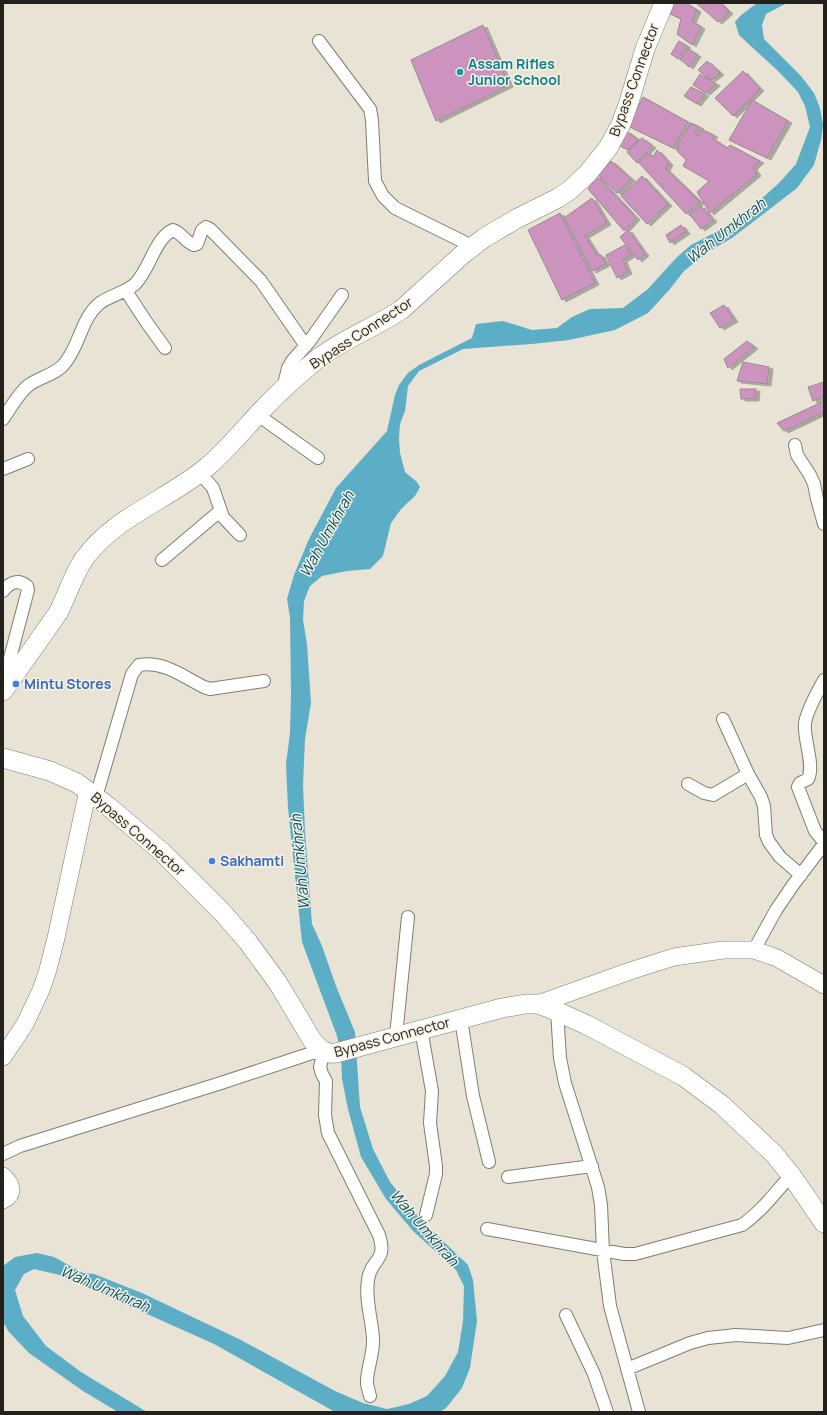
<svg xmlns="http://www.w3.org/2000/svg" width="827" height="1415" font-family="Manrope,sans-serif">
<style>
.water{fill:#5caec7}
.building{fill:#cc93be;stroke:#978b94;filter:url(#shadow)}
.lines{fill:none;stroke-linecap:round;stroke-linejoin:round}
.street-casing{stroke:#827d71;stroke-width:14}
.secondary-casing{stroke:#827d71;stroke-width:18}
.primary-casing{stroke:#827d71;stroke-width:20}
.street{stroke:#fff;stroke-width:12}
.secondary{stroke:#fff;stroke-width:17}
.primary{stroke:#fff;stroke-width:19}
.culture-dot{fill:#0f9aa8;stroke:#f6f0e3;stroke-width:1.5}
.shop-dot{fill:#3f7fe0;stroke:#f6f0e3;stroke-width:1.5}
.labels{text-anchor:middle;stroke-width:3;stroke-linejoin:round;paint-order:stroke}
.culture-label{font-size:14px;font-weight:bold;fill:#0d838f;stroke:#f6f0e3;text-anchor:start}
.street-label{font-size:14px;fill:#24211d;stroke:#f6f0e3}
.shop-label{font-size:14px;font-weight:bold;fill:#366cbe;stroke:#f6f0e3;text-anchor:start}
.water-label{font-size:15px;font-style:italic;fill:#075163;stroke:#f6f0e3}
</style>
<defs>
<filter id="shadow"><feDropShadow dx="4" dy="2" stdDeviation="0" flood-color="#0004"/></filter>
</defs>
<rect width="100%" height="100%" fill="#e9e3d6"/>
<!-- water -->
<path class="water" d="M757 3H787L766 14 762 25 764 39 801 76 814 93 820 108 823 125 821 140 814 165 797 188 732 238 711 250 684 271 670 289 648 313 615 330 569 340 532 344 463 349 419 371 408 386 405 411 400 424 399 438 400 453 405 472 417 482 420 487 415 496 402 508 391 523 383 556 370 569 347 571 322 576 310 586 304 601 303 620 307 644 311 703 305 739 303 785 305 832 312 924 322 946 336 986 355 1032 360 1107 373 1149 390 1182 420 1219 468 1265 473 1280 477 1321 470 1368 462 1388 446 1408 440 1412H335L214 1344 60 1275 34 1269 24 1274 15 1290 23 1316 46 1346 81 1372 147 1412H118L83 1391 29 1353 9 1332 3 1322V1266L15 1257 37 1253 54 1257 83 1273 94 1274 142 1293 241 1340 335 1391 363 1403 387 1409 409 1404 427 1396 445 1376 458 1352 463 1321 464 1286 456 1270 413 1231 386 1199 361 1157 348 1109 342 1079 341 1056 337 1036 302 942 288 808 286 764 290 733 291 694 290 617 287 599 294 575 309 539 336 488 387 431 395 395 399 385 408 373 419 365 472 338 476 324 503 321 532 330 557 328 572 317 590 309 623 308 648 289 676 258 691 245 720 230 759 201 780 182 796 164 810 127 805 106 798 92 779 72 739 35 735 22 740 16Z"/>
<!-- building -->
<path class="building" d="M671 3H686L697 10 692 21 701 27 692 45 677 34 681 19 666 12Z
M696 3H720L729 12 718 22Z
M483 25 509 85 436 121 411 60Z
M679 41 687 46 678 59 671 54Z
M689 49 697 55 689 67 680 59Z
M707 61 720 73 711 80 698 70Z
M743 71 760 89 733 116 715 98Z
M700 74 716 84 706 93 693 85Z
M691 87 705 94 697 104 684 96Z
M643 97 688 122 673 148 628 126Z
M752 100 788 121 767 158 729 140Z
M691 123 700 127 695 133 698 136 703 130 714 135 712 138 727 148 730 145 760 161 753 168 757 174 710 213 697 192 709 181 683 166 686 160 677 151 679 148 677 145Z
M626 131 639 140 628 150 618 145Z
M642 138 652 146 637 163 627 152Z
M657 150 669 163 666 169 700 202 686 214 639 163 648 153 653 157Z
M611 161 631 179 617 193 598 175Z
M597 176 636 218 624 231 588 189Z
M642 176 668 204 647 224 621 196Z
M592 198 607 223 585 236 597 255H601L606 264 592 271 564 218Z
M701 206 713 220 701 229 690 215Z
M560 213 595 283 562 300 528 230Z
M681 225 686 232 670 243 666 235Z
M628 230 645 254 638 260 620 237Z
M625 245 631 255 623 260 628 272 617 278 606 255Z
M724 305 734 320 720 328 710 313Z
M747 341 754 347 728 368 724 359Z
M743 362 769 367 767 384 737 381Z
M824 382V396L813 401 808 387Z
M740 389H756L755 399H741Z
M824 401V416L822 413 784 431 777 423Z"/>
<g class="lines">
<defs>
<path id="street" d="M319 41 370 109 372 120 375 181 383 196 395 208 472 246
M126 291 147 323 165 348
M283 389 288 368 292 361 309 342 342 295
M258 415 318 458
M3 419C10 409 19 392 29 385 40 377 57 374 65 363 80 345 81 318 100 303 111 295 125 293 135 284 150 269 155 238 173 230 183 234 185 242 194 245L197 244 202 230 206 227 210 229 261 281 306 346
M795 445 797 455 810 475 814 484 817 499 824 524
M3 469 28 459
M200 473 213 488 223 517 240 535
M162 560 220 511
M3 591C10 582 18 579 27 586L28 590 10 658 8 670 10 681
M824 680C818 691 807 710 805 723 803 738 815 765 808 779L800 783 798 787 815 831 824 842
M723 719 748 774 761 797 764 806 766 835 769 842 780 857 801 875
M688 784 704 793 713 795 748 774
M96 797 132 674 139 665C164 661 182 676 204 687L210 689 264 681
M754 950 776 910 793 885 824 844
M557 1011 560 1058 565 1083 598 1187 601 1205 603 1251 610 1306 639 1412
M461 1019 473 1096 489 1162
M421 1029 432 1091 430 1123 436 1166V1174L426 1215
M396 1036 408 917
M327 1053 322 1059 320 1067 322 1074 326 1081 325 1115 328 1133 379 1235C388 1262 370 1259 368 1280 365 1302 372 1318 373 1339 374 1354 366 1371 367 1384 368 1388 369 1393 370 1396
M3 1154 20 1146 221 1083 321 1050
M508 1177 592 1166
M487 1229 624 1254H635L742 1225C761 1212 776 1192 791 1175
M566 1315 594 1374 607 1412
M627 1369 690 1343 708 1338 736 1335 788 1338 824 1330"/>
<path id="secondary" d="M538 1004 630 971 674 957 723 950H754L777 958 824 985
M3 1057 25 1024 41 990 47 973 56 938 88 790
M3 1176C12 1184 15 1194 3 1200"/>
<path id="primary" d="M3 691 58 613C67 596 73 575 84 559 115 516 168 500 207 467 227 450 244 429 262 410 280 391 300 373 320 357 346 338 375 327 401 310L463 254 484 238 516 219 558 198 570 190 588 173 608 148 621 124 629 102 645 49 664 3
M3 758 50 771 77 783 109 807 162 852 223 913 248 942 278 983 312 1040C319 1048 325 1055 336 1053L502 1008 526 1004H538L549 1008 587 1025 683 1076 722 1105 774 1154 791 1175 824 1223"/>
</defs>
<!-- street casing -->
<use href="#street" class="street-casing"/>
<!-- secondary casing -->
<use href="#secondary" class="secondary-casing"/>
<!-- primary casing -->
<use href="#primary" class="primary-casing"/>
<!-- street -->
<use href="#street" class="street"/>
<!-- secondary -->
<use href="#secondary" class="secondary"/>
<!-- primary -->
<use href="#primary" class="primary"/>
</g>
<!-- markers -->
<circle class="culture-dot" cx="460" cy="72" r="4"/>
<g class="shop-dot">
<circle cx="16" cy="684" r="4"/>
<circle cx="212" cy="861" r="4"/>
</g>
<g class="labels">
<!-- culture labels -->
<g class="culture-label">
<text x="468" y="69">Assam Rifles<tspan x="468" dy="16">Junior School</tspan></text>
</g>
<!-- street labels -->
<g class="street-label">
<text transform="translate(634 80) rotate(-70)" y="5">Bypass Connector</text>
<text transform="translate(361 333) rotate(-33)" y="5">Bypass Connector</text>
<text transform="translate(138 834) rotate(41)" y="5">Bypass Connector</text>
<text transform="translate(392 1037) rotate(-15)" y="5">Bypass Connector</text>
</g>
<!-- shop labels -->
<g class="shop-label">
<text x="24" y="689">Mintu Stores</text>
<text x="220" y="866">Sakhamti</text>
</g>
<!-- water labels -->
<g class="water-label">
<text transform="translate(726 231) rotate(-38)" y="5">Wah Umkhrah</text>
<text transform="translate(327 534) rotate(-61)" y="5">Wah Umkhrah</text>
<text transform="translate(300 862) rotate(-95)" y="5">Wah Umkhrah</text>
<text transform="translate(424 1228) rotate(49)" y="5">Wah Umkhrah</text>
<text transform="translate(105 1289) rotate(23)" y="5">Wah Umkhrah</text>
</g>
</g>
<!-- border -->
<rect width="827" height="1415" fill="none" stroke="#24211d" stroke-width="8"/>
</svg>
